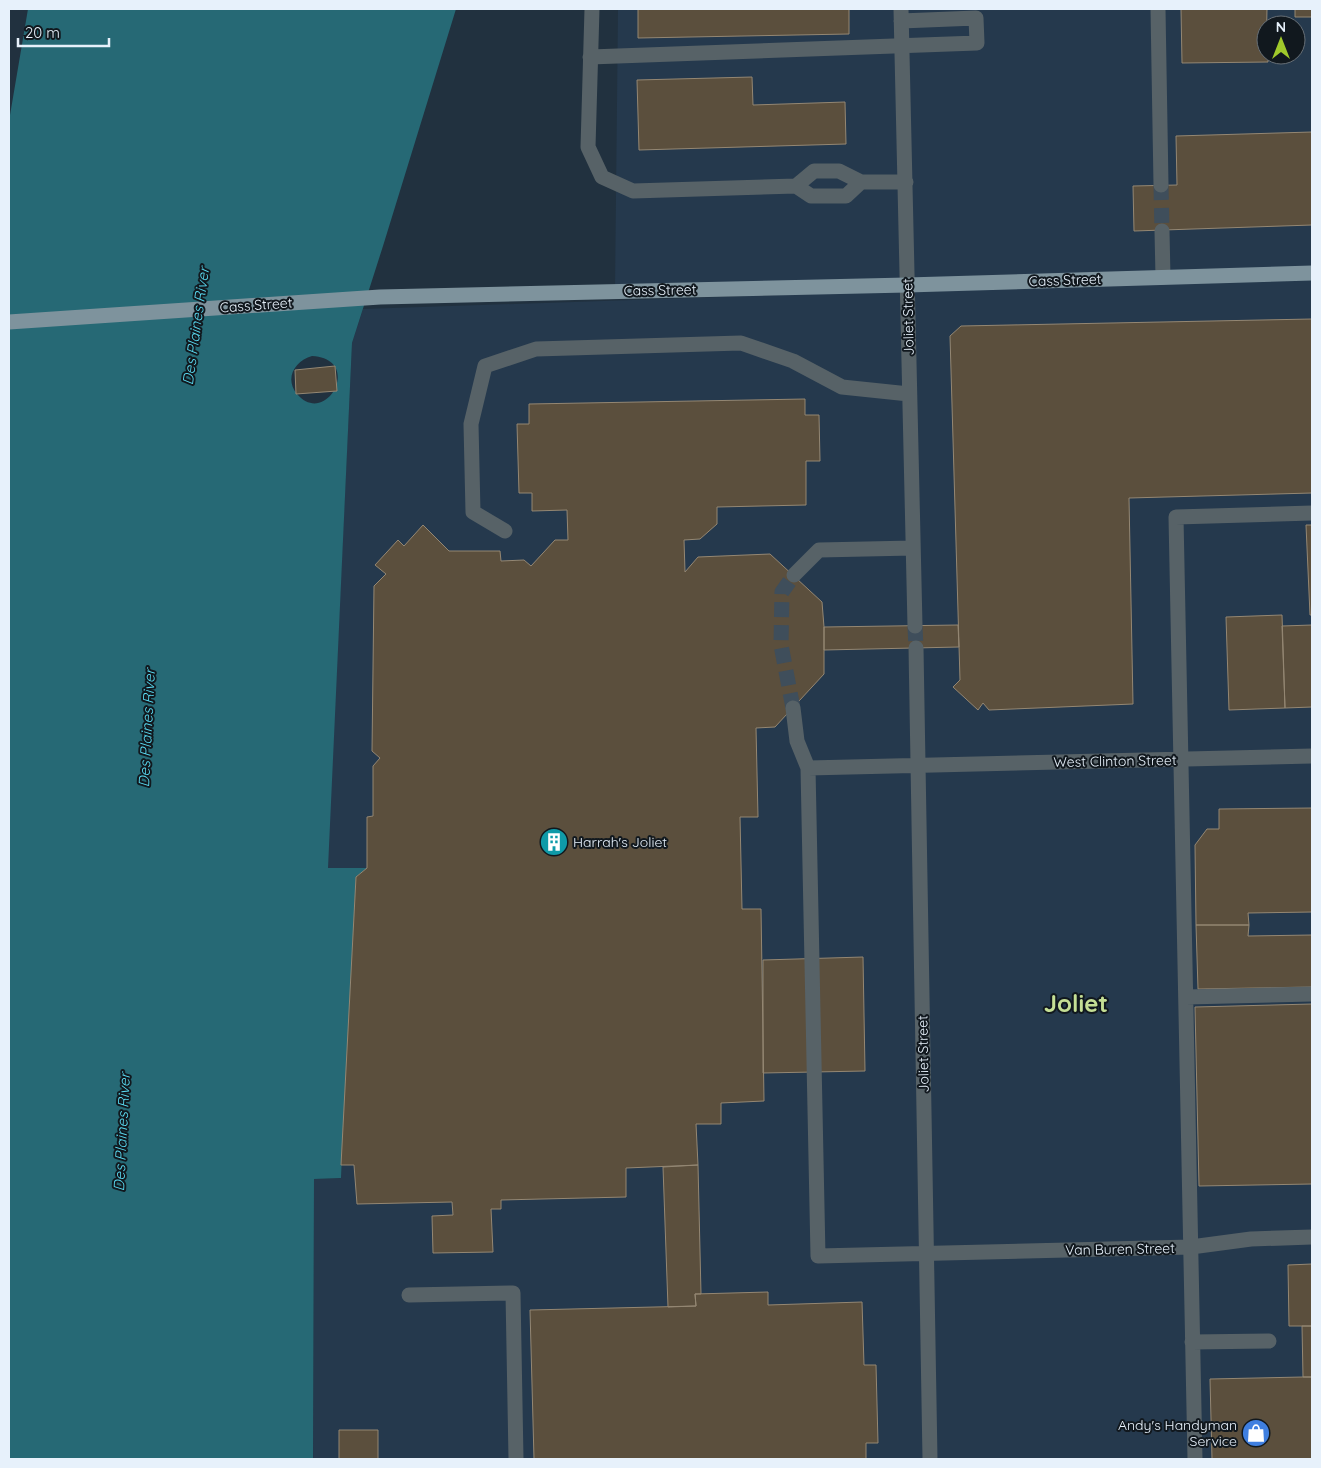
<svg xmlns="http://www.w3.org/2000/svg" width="1321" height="1468" font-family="Quicksand,sans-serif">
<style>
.built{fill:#25394d;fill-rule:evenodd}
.water{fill:#266975;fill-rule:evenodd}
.building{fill:#5b4f3d;stroke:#948773}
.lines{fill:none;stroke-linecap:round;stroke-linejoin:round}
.minor-tunnel{stroke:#3f4e5b;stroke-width:15;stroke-dasharray:15 8;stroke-linecap:butt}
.minor{stroke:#576267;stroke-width:15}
.major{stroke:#7e939d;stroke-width:15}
.labels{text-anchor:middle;stroke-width:4;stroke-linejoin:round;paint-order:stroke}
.street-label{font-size:14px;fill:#e7f1fb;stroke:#11181e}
.poi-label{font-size:14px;fill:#e7f1fb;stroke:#11181e;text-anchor:start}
.water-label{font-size:15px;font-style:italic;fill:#5adbf2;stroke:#11181e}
.town-label{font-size:24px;font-weight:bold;fill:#c5df95;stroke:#11181e}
</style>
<rect width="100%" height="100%" fill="#21313f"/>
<!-- built -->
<path class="built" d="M618 9H897L904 281 615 289Z
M904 9H1312V270L910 280ZM1266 25H1296V55H1266Z
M1312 277V752L920 763 911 288Z
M902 291 924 1459H313L314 1179 341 1178 356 877 366 868H327L352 343 363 309Z
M1312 757V1459H936L917 766Z"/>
<!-- water -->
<path class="water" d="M28 9H456L383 246 352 343 328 868H367L356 877 341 1178 314 1179 313 1459H9V121ZM312 356C364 359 326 428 297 394 284 378 295 361 312 356Z"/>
<!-- building -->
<path class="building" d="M638 9H849V34L638 38Z
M1181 9H1267L1266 55H1268V62L1182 63Z
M1295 9H1312V17H1295Z
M752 77 753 105 845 102 846 144 639 150 637 80Z
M1312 132V225L1134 231 1133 186 1177 185 1176 136Z
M1312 319V493L1129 498 1133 704 989 710 983 703 978 710 953 687 960 680 950 336 961 326Z
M335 366 337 391 296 394 295 370Z
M805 399V415H819L820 461H806V505L717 507V524L700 539 684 540 685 572 698 557 770 554 822 602 824 627V674L775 727 756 728 758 817H740L742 909H761L764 1101 721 1103V1124H696L698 1165 626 1168V1197L501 1200V1209H491L493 1252 433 1253 432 1216 453 1215 452 1202 357 1204 354 1165H341L356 877 367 868V817L373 816V766L380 758 372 751 374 586 386 574 375 565 398 540 404 546 423 525 449 551H500L501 561 524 560 531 566 555 540H568L567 510 532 511V493H519L517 424H529V404Z
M1306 525H1312V615H1310Z
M1282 615 1285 708 1229 710 1226 617Z
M958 625 959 647 824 650V627Z
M1312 625V707L1285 708 1282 626Z
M1312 808V912L1248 913 1249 925H1196L1195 845 1207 829H1219V809Z
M1196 925H1249L1248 936 1312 935V987L1198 989Z
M863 957 865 1071 763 1073V960Z
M1312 1004V1184L1199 1186 1195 1007Z
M698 1165 701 1294H695L696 1306 668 1307 663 1167Z
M1312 1264V1326H1289L1288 1265Z
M768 1292V1305L862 1302 864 1365H876L878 1443H866V1459H534L530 1310 696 1306 695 1294Z
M1302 1326H1312V1377H1303Z
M1303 1377H1312V1459H1212L1210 1379Z
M339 1430H378V1459H339Z"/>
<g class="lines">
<!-- minor-tunnel -->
<path class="minor-tunnel" d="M1161 185 1162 231
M915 626 916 648
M793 708 781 645 782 592 794 575"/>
<!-- minor -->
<path class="minor" d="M592 9 588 147 602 177 633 191 796 186 811 196H846L861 182
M901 9 915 626
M1158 9 1161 185
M590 57 977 43 976 18 901 21
M796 186 814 171H839L861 182H906
M1162 231 1163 277
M505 531 473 512 471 424 485 366 536 349 741 343 793 361 842 387 909 394
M794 575 819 550 913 548
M916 648 930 1459
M793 708 797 741 808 768
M1312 756 808 768 818 1256 1191 1247 1251 1239 1312 1237
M1186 997 1312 994
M409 1295 513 1293 516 1459
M1192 1342 1269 1341
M1195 1459 1176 517 1312 513"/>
<!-- major -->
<path class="major" d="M9 322 380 297 907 285 1312 273"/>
</g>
<!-- icons -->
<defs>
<symbol id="building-disc" viewBox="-11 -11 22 22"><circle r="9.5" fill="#0f9aa8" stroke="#11181e"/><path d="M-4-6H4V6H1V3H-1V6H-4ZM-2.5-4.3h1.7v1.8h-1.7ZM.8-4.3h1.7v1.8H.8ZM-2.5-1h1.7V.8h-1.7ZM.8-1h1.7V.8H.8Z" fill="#fff"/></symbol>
<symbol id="shop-disc" viewBox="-11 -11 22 22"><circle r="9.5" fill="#3f7fe0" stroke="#11181e"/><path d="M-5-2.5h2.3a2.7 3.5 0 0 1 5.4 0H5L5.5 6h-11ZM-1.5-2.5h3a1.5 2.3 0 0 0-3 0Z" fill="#fff"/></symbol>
</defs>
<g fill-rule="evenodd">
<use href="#building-disc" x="538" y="826" width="32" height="32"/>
<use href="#shop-disc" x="1240" y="1417" width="32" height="32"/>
</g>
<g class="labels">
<!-- street labels -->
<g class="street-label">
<text transform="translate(1065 280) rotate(-2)" y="5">Cass Street</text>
<text transform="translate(660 290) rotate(-1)" y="5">Cass Street</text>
<text transform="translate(256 305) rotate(-4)" y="5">Cass Street</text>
<text transform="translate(908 317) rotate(-91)" y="5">Joliet Street</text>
<text transform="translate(1115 761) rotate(-1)" y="5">West Clinton Street</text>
<text transform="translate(923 1054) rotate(-91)" y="5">Joliet Street</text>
<text transform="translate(1120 1249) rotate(-1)" y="5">Van Buren Street</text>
</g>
<!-- poi labels -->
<g class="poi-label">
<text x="573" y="847">Harrah's Joliet</text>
<text x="1237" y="1430" text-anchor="end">Andy's Handyman<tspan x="1237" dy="16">Service</tspan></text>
</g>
<!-- water labels -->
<g class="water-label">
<text transform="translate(196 326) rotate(-82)" y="5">Des Plaines River</text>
<text transform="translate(147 728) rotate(-87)" y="5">Des Plaines River</text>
<text transform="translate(122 1132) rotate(-87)" y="5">Des Plaines River</text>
</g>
<!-- town labels -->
<g class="town-label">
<text x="1076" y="1012">Joliet</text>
</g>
</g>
<!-- border -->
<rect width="1321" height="1468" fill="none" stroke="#e7f1fb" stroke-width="20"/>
<!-- north arrow -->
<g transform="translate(1281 40)"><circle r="24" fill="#11181e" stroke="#676f76"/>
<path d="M0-4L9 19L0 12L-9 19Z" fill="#a0c92b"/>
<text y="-8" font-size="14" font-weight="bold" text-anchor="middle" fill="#e7f1fb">N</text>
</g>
<!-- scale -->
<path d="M18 38v8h91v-8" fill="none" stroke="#e7f1fb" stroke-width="2.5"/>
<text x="25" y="38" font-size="15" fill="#e7f1fb" stroke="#11181e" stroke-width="4" paint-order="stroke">20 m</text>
</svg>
